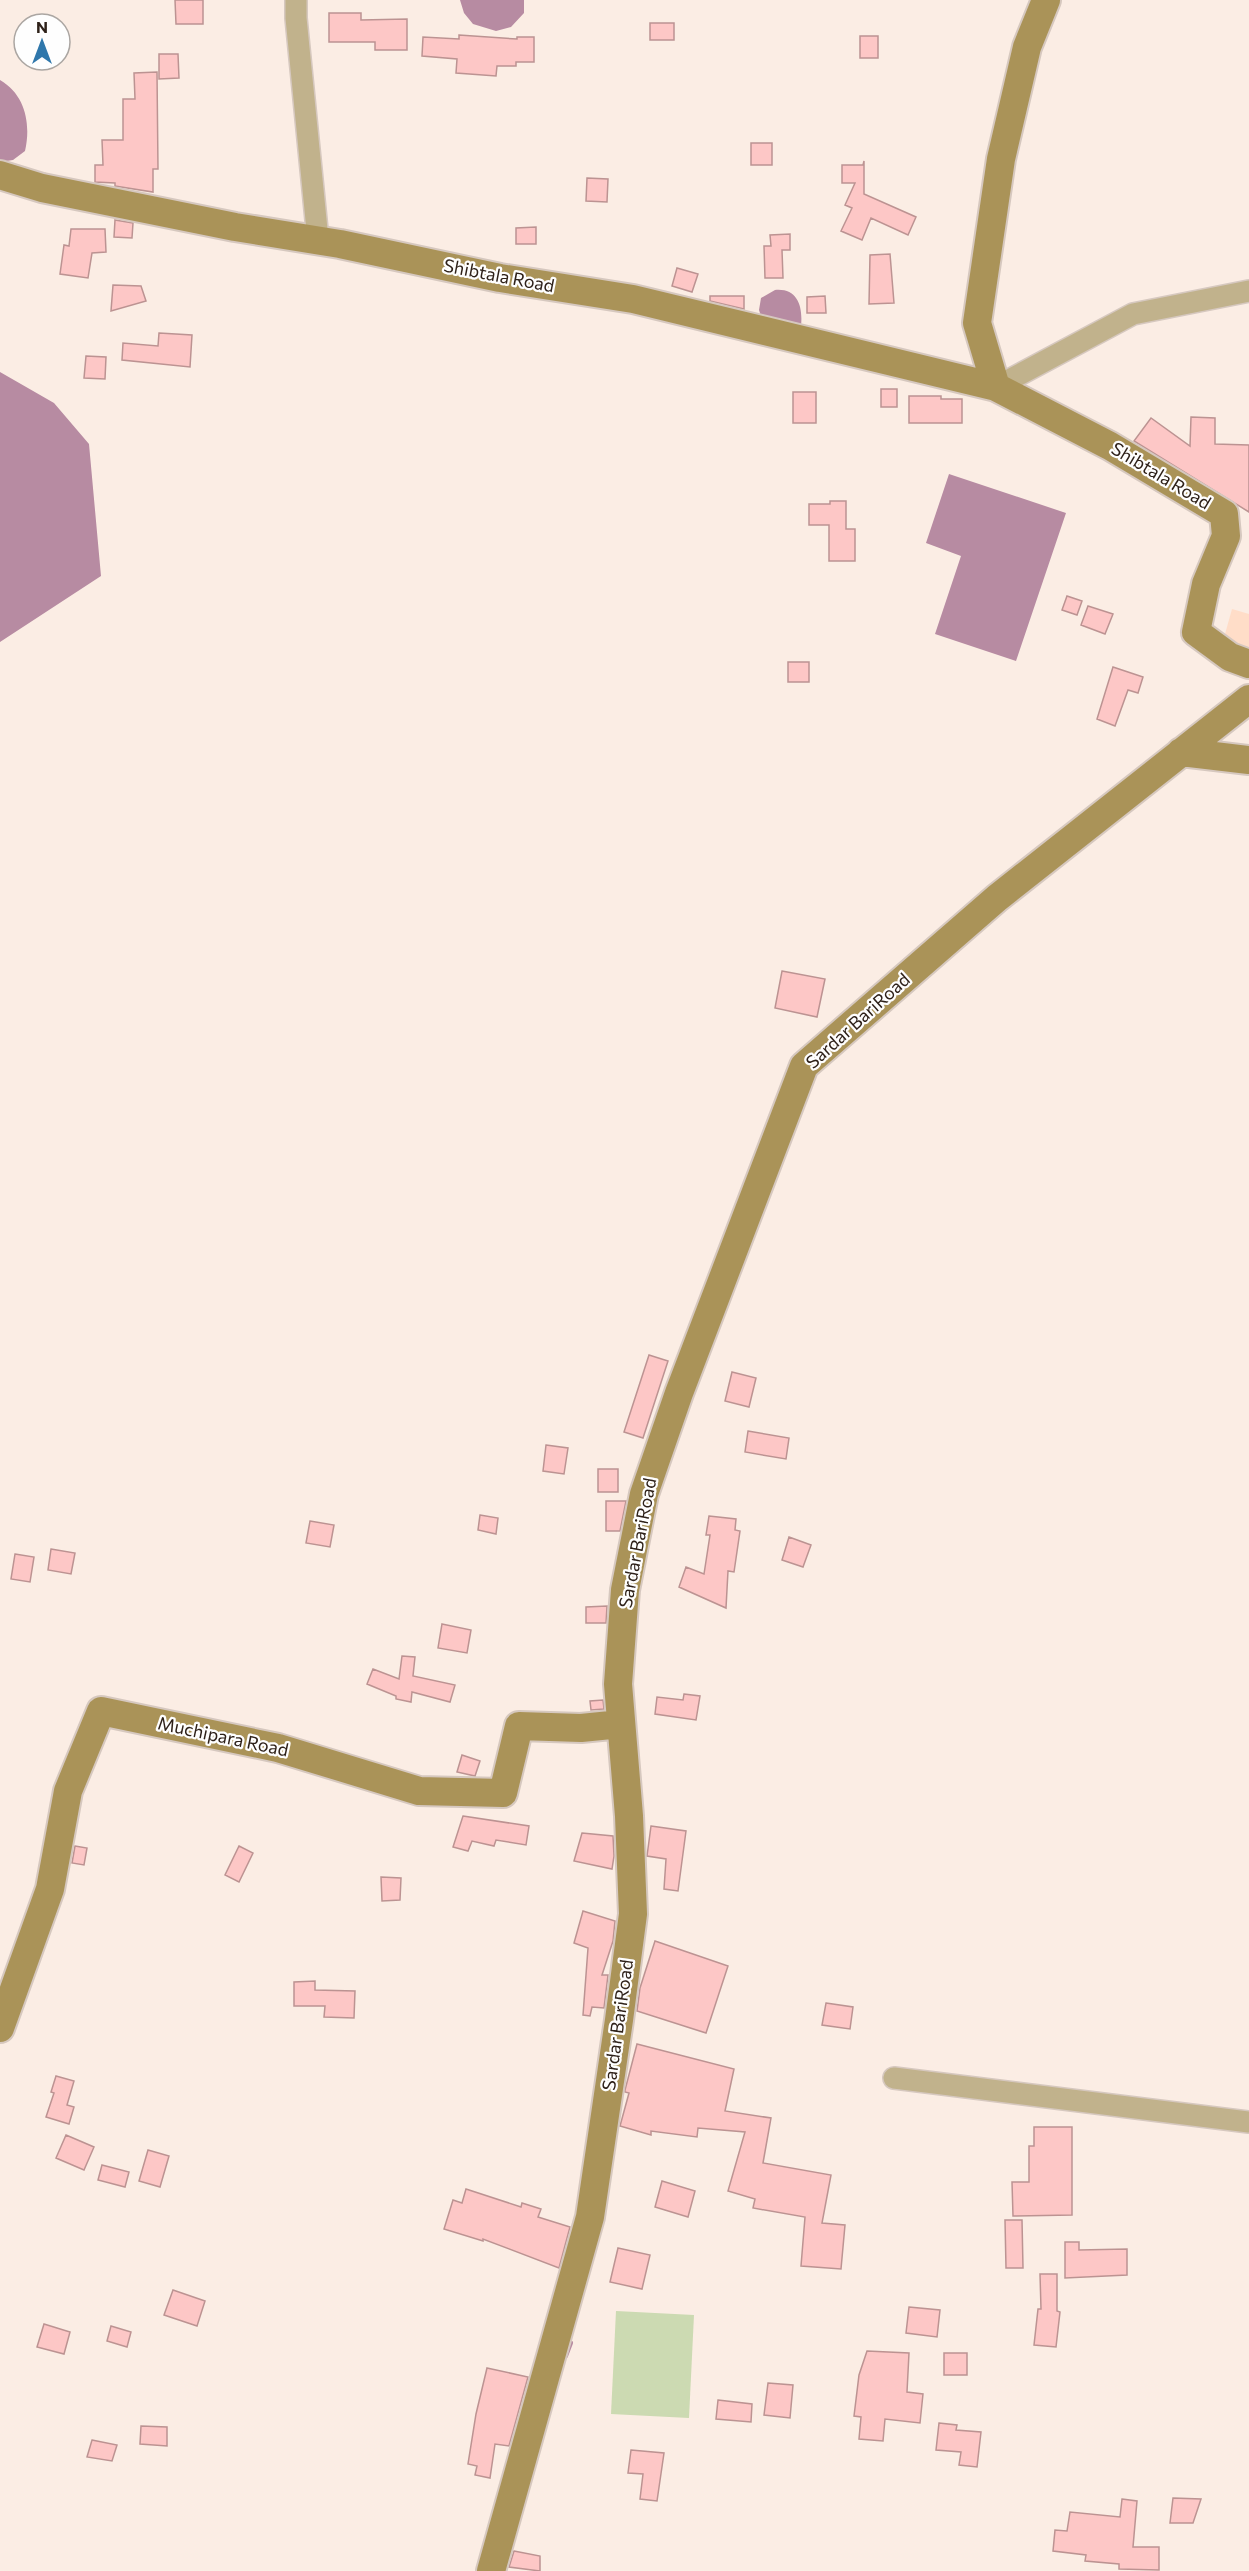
<svg xmlns="http://www.w3.org/2000/svg" width="1249" height="2571" font-family="Commissioner,sans-serif">
<style>
.built{fill:#ffddc8}
.green{fill:#ccdab2}
.water{fill:#b78ba2}
.lines{fill:none;stroke-linecap:round;stroke-linejoin:round}
.stream{stroke:#b78ba2;stroke-width:6}
.building{fill:#fdc7c6;stroke:#bc9392;stroke-width:1.5}
.street-casing{stroke:#d6c8bf;stroke-width:24}
.secondary-casing{stroke:#d6c8bf;stroke-width:32}
.street{stroke:#c1b28c;stroke-width:21}
.secondary{stroke:#aa9358;stroke-width:28}
.labels{text-anchor:middle;stroke-width:4.5;stroke-linejoin:round;paint-order:stroke}
.street-label{font-size:18px;fill:#2e2119;stroke:#fefefe}
</style>
<rect width="100%" height="100%" fill="#fbede4"/>
<!-- built -->
<path class="built" d="M1232 609 1249 614V663L1220 652Z"/>
<!-- green -->
<path class="green" d="M616 2311 694 2315 689 2418 611 2414Z"/>
<!-- water -->
<path class="water" d="M460 0H524V13L511 27 496 31 473 24 464 13Z
M0 80C26 95 31 125 25 151L13 160 0 162Z
M775 290C798 288 803 307 801 326H764L759 310 761 298Z
M0 372 54 403 89 444 101 576 0 642Z
M949 474 1066 513 1016 661 935 634 961 556 926 543Z"/>
<g class="lines">
<!-- stream -->
<path class="stream" d="M565 2356 570 2343"/>
</g>
<!-- building -->
<path class="building" d="M175 0H203V24H176Z
M329 13H361V20L407 19V50H375V42H329Z
M650 23H674V40H650Z
M459 35 517 39V37H534V62H516V66H497L496 76 456 73 457 59 422 56 423 37 459 39Z
M860 36H878V58H860Z
M159 54H178L179 78 159 79Z
M157 72 158 169H153V192L115 186V183L95 182V165H103L102 140H123V99H135L134 73Z
M751 143H772V165H751Z
M864 161V194L916 217 908 235 871 218 862 240 841 231 852 208 845 205 855 183H842V165H863Z
M587 178 608 179 607 202 586 201Z
M115 220 133 223 132 238 114 237Z
M536 227V244H516V228Z
M71 229H105L106 252 92 253 88 278 60 274 64 245 69 246Z
M790 234V250H782L783 278H765L764 246H771L770 235Z
M890 254 894 303 869 304 870 255Z
M677 268 698 274 692 292 672 286Z
M113 285 141 286 146 301 111 311Z
M710 296H744V309L710 301Z
M825 296 826 313H807V297Z
M159 333 192 335 190 367 122 360 123 343 158 346Z
M86 356 106 357 105 379 84 378Z
M881 389H897V407H881Z
M793 392H816V423H793Z
M909 396H941V399H962V423H909Z
M1191 417 1215 418V444L1249 445V512L1134 441 1151 418 1190 446Z
M830 501H846V529H855V561H829V525H809V504H830Z
M1067 596 1082 601 1077 615 1062 610Z
M1088 606 1113 614 1105 634 1081 625Z
M788 662H809V682H788Z
M1113 667 1143 677 1138 693 1128 690 1115 726 1097 719Z
M782 971 825 979 817 1017 775 1008Z
M649 1355 668 1361 643 1438 624 1432Z
M732 1372 756 1378 749 1407 725 1401Z
M748 1431 789 1438 786 1459 745 1452Z
M546 1445 568 1448 564 1474 543 1471Z
M598 1469H618V1492H598Z
M606 1501H626L620 1531H606Z
M480 1515 498 1518 496 1534 478 1530Z
M709 1516 736 1519 735 1530 740 1531 734 1572 728 1571 726 1608 679 1587 686 1567 704 1574 710 1535H706Z
M310 1521 334 1525 330 1547 306 1543Z
M789 1537 811 1545 803 1567 782 1560Z
M51 1549 75 1553 71 1574 48 1570Z
M15 1554 34 1557 30 1582 11 1579Z
M607 1606 606 1623H586V1607Z
M442 1624 471 1630 467 1653 438 1648Z
M402 1656 415 1657 413 1676 455 1685 450 1702 412 1692 411 1702 396 1699V1696L367 1684 373 1669 399 1679Z
M684 1694 700 1696 696 1720 655 1714 657 1697 683 1700Z
M603 1700 604 1709 591 1710 590 1701Z
M462 1755 480 1761 475 1776 457 1772Z
M463 1816 529 1826 526 1845 496 1840 494 1846 472 1841 468 1851 453 1847Z
M651 1826 686 1831 678 1891 664 1889 666 1859 647 1856Z
M582 1833 613 1836 614 1856 612 1869 574 1861Z
M75 1846 87 1848 84 1865 72 1863Z
M239 1846 253 1853 239 1882 225 1875Z
M381 1877 401 1878 400 1900 382 1901Z
M583 1911 615 1921 613 1941 602 1975H608L604 2008 592 2007 590 2016 583 2015 588 1948 574 1943Z
M655 1941 728 1966 706 2033 637 2011 640 1988Z
M315 1981V1990L355 1991 354 2018 324 2017 325 2006H294V1982Z
M826 2003 853 2007 850 2029 822 2025Z
M637 2044 734 2069 725 2111 771 2118 763 2163 831 2175 822 2223 845 2225 841 2269 801 2266 805 2217 753 2208 755 2199 728 2191 745 2132 698 2128 697 2137 651 2131V2135L620 2126 629 2093 625 2092V2090Z
M56 2076 74 2081 67 2105 74 2107 69 2124 46 2117 54 2093 51 2092Z
M1034 2127H1072V2215L1013 2216 1012 2182H1029V2146H1034Z
M66 2135 94 2147 84 2170 56 2158Z
M148 2150 169 2156 160 2187 139 2181Z
M102 2165 129 2172 125 2187 98 2180Z
M662 2181 695 2191 688 2217 655 2207Z
M466 2189 521 2207 522 2203 541 2209 538 2217 570 2227 559 2268 483 2239V2241L444 2229 453 2200 462 2203Z
M1005 2220H1022L1023 2268H1006Z
M1065 2242H1079V2250L1127 2249V2275L1065 2278Z
M618 2248 650 2255 642 2289 610 2282Z
M1040 2274H1057V2311L1060 2312 1056 2347 1034 2345 1038 2309H1041Z
M173 2290 205 2301 197 2326 164 2315Z
M909 2307 940 2310 937 2337 906 2333Z
M44 2324 70 2332 64 2354 37 2347Z
M111 2326 131 2332 127 2347 107 2341Z
M867 2351 909 2353 907 2392 923 2394 920 2423 885 2419 883 2441 859 2439 861 2417 854 2416 859 2375Z
M944 2353H967V2375H944Z
M487 2368 528 2377 509 2446 495 2444 490 2478 475 2475 477 2466 468 2464 476 2414Z
M768 2383 793 2385 790 2418 764 2415Z
M718 2400 752 2404 751 2422 716 2419Z
M939 2423 957 2425 956 2430 981 2432 977 2467 959 2465 961 2452 936 2450Z
M141 2426 167 2427V2446L140 2444Z
M92 2440 117 2445 112 2461 87 2457Z
M631 2450 664 2453 657 2501 640 2499 643 2474 628 2473Z
M1173 2498 1201 2499 1193 2523H1170Z
M1122 2499 1137 2501 1133 2547H1159V2570L1119 2569V2564L1085 2561 1086 2555 1053 2551 1055 2530 1067 2531 1070 2512 1120 2517Z
M514 2551 540 2556V2571L509 2567Z"/>
<g class="lines">
<defs>
<path id="street" d="M296 0V18L318 240
M996 387 1133 314 1249 291
M894 2078 1249 2122"/>
<path id="secondary" d="M1046 0 1027 47 1001 159 977 323 996 387 1110 446 1224 514 1226 536 1206 584 1196 632 1230 657 1249 664
M0 175 42 188 235 227 340 244 500 278 633 299 996 387
M1181 752 1249 760
M0 2028 50 1889 68 1791 101 1711 278 1748 419 1791 503 1793 519 1726 581 1728 621 1724
M491 2571 590 2217 619 2020 633 1914 629 1816 618 1684 625 1590 644 1494 679 1393 804 1066 997 898 1249 699"/>
</defs>
<!-- street casing -->
<use href="#street" class="street-casing"/>
<!-- secondary casing -->
<use href="#secondary" class="secondary-casing"/>
<!-- street -->
<use href="#street" class="street"/>
<!-- secondary -->
<use href="#secondary" class="secondary"/>
</g>
<g class="labels">
<!-- street labels -->
<g class="street-label">
<text transform="translate(499 276) rotate(11)" y="6">Shibtala Road</text>
<text transform="translate(1161 476) rotate(31)" y="6">Shibtala Road</text>
<text transform="translate(858 1021) rotate(-42)" y="6">Sardar BariRoad</text>
<text transform="translate(638 1543) rotate(-79)" y="6">Sardar BariRoad</text>
<text transform="translate(223 1737) rotate(12)" y="6">Muchipara Road</text>
<text transform="translate(618 2025) rotate(-82)" y="6">Sardar BariRoad</text>
</g>
</g>
<!-- north arrow -->
<g transform="translate(42 42)"><circle r="28" fill="#fefefe" stroke="#aba6a2" stroke-width="1.5"/>
<path d="M0-4.5L10 22L0 15L-10 22Z" fill="#2f77ab"/>
<text y="-9" font-size="16" font-weight="bold" text-anchor="middle" fill="#2e2119">N</text>
</g>
</svg>
